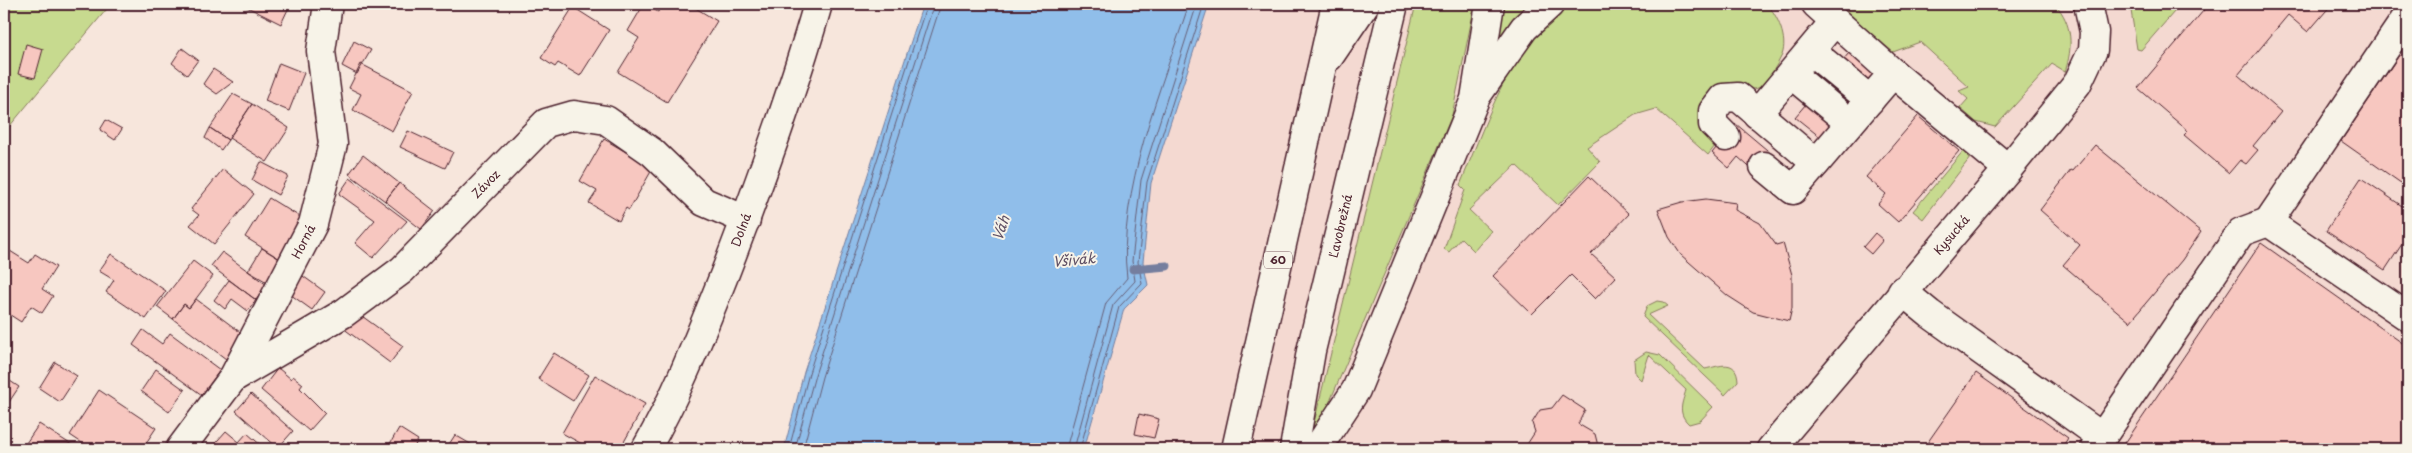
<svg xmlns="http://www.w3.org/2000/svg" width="2412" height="453" font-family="'Playpen Sans',sans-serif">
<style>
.built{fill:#f4d9d1}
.green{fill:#c7da8f;stroke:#887c5d}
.water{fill:#90beea;stroke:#747e9e}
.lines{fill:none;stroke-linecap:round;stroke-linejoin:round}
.shore{stroke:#665f77;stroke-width:1}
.stream{stroke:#747e9e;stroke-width:9}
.building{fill:#f7c7c0;stroke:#4a1f2b}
.minor-casing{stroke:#4a1f2b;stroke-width:31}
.major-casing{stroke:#4a1f2b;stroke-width:31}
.minor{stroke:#f7f3e8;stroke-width:28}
.major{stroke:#f7f3e8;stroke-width:28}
.labels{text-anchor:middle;stroke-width:4;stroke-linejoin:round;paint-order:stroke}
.shield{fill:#f7f3e8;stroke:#7e5f64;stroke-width:1}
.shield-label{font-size:11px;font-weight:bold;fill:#4a1f2b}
.street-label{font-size:12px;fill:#4a1f2b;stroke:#f7f3e8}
.water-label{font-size:14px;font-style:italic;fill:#5f4f64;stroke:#f7f3e8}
</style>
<rect width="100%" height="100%" fill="#f7e6dc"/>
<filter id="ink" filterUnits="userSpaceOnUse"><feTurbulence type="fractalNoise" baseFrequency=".02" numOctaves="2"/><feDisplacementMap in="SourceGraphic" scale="10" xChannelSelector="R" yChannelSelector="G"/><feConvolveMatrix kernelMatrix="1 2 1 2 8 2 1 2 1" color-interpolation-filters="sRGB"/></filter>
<g filter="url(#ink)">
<!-- built -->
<path class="built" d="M1209 4H2408V449H1084L1124 309 1147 284 1143 262 1151 183Z"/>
<!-- green -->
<path class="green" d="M4 4H111L4 133Z
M1416 4H1475L1452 115 1313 441 1310 439Z
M1507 4H1531L1496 45 1498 17Z
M1575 4H1767C1778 16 1788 39 1782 55 1777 66 1769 77 1763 87L1753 89C1738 82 1731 80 1716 87L1722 137 1708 155 1656 109 1635 115 1587 147 1600 162 1558 205 1516 165 1469 210 1491 231 1474 251 1461 238 1449 252 1444 249 1465 190 1460 185C1483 131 1506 57 1552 18 1559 12 1568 8 1575 4Z
M1837 4H2055C2073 24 2073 47 2065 72L2052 64 1995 127 1976 122 1960 108 1968 99 1959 91 1969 87 1920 42 1893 52Z
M2130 4H2181L2141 50 2137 49Z
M1964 150 1970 158 1923 219 1913 211Z
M1657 301 1663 302 1668 306 1648 315 1705 369C1720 366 1737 358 1738 381L1725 395 1643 317 1647 306Z
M1646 352 1660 355 1713 407 1700 421 1689 424C1677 413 1682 404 1686 390L1649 355 1641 380 1635 374 1634 360Z"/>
<!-- water -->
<path class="water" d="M923 4H1209L1151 183 1143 262 1148 285 1124 309 1084 449H784L804 372Z"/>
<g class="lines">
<!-- shore -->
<path class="shore" d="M789 449 809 373 927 4
M795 449 815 375 934 4
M803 449 822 377 941 4
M1066 449 1106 303 1127 278C1116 194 1163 84 1189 4
M1074 449 1113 305 1135 281 1132 261 1141 180 1197 4
M1080 449 1119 307 1142 283 1138 262 1147 182 1204 4"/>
<!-- stream -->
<path class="stream" d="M1133 269 1167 266"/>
</g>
<!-- building -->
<path class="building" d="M246 4H288L290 5 281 24 245 6Z
M644 4 658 12 663 4H689L717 21 667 102 618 72 639 38 628 31Z
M2209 4H2332L2308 32 2288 15 2238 75 2281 112 2253 146 2258 150 2246 164 2240 160 2229 173 2184 135 2188 131 2138 88Z
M573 7 609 30 580 76 558 63 555 67 541 58Z
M354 41 371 50 357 74 342 66Z
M2408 42V188L2341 141Z
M26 44 43 49 35 78 18 74Z
M1854 47 1879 67 1820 137 1795 117Z
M182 48 198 60 187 75 172 63Z
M279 63 304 73 289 111 265 101Z
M361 64 413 91 392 131 353 110 361 94 349 88Z
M213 69 233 82 217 94 203 84Z
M233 94 252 104 228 140 210 128Z
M252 104 289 128 267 162 229 138Z
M1918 116 1959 151 1898 222 1878 204 1886 194 1866 177Z
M106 120 122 129 115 140 100 130Z
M1736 124 1773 155 1757 174 1738 157 1729 168 1712 153Z
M210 128 228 140 221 150 205 138Z
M408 131 453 152 445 168 400 147Z
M604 139 653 168 629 210 626 208 619 221 589 203 597 191 580 181Z
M2095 145 2201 232 2182 260 2130 322 2063 265 2080 245 2040 210 2071 170 2073 171Z
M363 155 399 183 385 201 349 174Z
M261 162 288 176 278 195 252 180Z
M223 169 254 194 214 244 190 225 199 215 191 209Z
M1589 176 1629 214 1591 254 1616 277 1595 299 1571 275 1532 314 1493 276Z
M350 178 407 221 373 258 355 243 375 220 339 194Z
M2361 178 2408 210V235L2385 270 2326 231Z
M399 183 435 211 421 229 385 201Z
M269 198 310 223 285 262 245 237Z
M1706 199 1736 203 1735 210 1760 223 1776 245 1783 243 1792 275V308L1789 321 1753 312 1728 296 1681 255 1669 237 1658 209 1682 202Z
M1875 233 1883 240 1871 254 1863 247Z
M2261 243 2408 347V445L2406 449H2121Z
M262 248 286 263 272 285 248 271Z
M10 251 29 263 35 254 56 267 42 289 53 296 42 313 31 306 21 322 4 311V260Z
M222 252 267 285 256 300 211 266Z
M111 254 166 291 146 319 106 292 114 280 99 271Z
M193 261 213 276 189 308 184 304 173 319 157 307Z
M300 274 325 292 312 310 287 292Z
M229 280 256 300 248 311 232 299 225 309 214 300Z
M196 299 244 335 226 359 173 319 184 304 189 308Z
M355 311 403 346 390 363 343 328Z
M143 330 162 344 170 333 220 370 202 395 133 345Z
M554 353 589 375 573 401 538 379Z
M55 362 77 376 60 402 39 388Z
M278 368 291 379 293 376 303 384 300 388 325 413 309 431 261 390Z
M156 369 185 390 169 412 141 391Z
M1976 373 2068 438 2061 449H1923Z
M595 375 645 404 620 449H591L562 433Z
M4 377 19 387 9 402 4 399Z
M99 390 156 428 142 449H91L70 435Z
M251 394 293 431 278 448 236 411Z
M1562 395 1585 410 1578 424 1595 434 1598 446 1596 449H1524L1535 432 1532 423 1540 410 1552 408Z
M1139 414 1159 419 1154 438 1135 434Z
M39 424 78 449H22Z
M399 428 418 440 413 449H387Z
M226 431 239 442 247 433 263 447 261 449H210Z
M455 435 479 449H446Z"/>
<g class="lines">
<defs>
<g id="minor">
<path d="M1816 4 1893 73 2008 169"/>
<path d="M1811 51 1870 100"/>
<path d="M1791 74 1850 123"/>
<path d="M1757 114 1834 22"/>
<path d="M1726 137 1713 124V111L1723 98 1738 97 1816 163"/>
<path d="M1764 166 1793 190 1893 73"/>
<path d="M2268 222 2408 15"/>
<path d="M1902 291 1930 314 2102 437"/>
<path id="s1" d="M233 378 344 313 402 270 546 123 574 115 606 120 652 152 704 202 746 220"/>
<path id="s2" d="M180 449 233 378 313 224 333 144 321 51 328 4"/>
<path id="s3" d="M1771 449 2008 169 2077 84 2093 50 2094 32 2088 4"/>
<path d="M2094 449 2241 232 2268 222 2408 317"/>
</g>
<g id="major">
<path d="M1329 57 1365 4"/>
<path d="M1477 95 1524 28 1550 4"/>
<path id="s4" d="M646 449C678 393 701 333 725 273 759 185 792 95 818 4"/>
<path d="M1236 449 1336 4"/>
<path id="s5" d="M1294 449 1311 351 1394 4"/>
<path d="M1317 449 1356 390 1475 99 1490 4"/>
</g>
</defs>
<!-- minor casing -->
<use href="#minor" class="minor-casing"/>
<!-- major casing -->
<use href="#major" class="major-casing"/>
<!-- minor -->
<use href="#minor" class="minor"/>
<!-- major -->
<use href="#major" class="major"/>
</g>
</g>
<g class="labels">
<!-- shield labels -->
<rect class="shield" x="1264" y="251.5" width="28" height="17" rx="4"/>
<g class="shield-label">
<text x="1278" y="264">60</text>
</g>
<!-- street labels -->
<g class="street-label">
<text dy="4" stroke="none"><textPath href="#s1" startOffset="321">Závoz</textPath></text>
<text dy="4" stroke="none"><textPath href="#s5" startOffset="228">Ľavobrežná</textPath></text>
<text dy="4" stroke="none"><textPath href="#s4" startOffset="239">Dolná</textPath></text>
<text dy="4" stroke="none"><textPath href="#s3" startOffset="280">Kysucká</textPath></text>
<text dy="4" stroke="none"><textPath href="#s2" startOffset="242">Horná</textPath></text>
</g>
<!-- water labels -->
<g class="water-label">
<text transform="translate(1001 228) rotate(-71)" y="5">Váh</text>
<text transform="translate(1074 260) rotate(-5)" y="5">Všivák</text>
</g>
</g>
<!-- margin -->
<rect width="2412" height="453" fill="none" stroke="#f7f3e8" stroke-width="20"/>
<rect x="10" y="10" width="2392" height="433" fill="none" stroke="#4a1f2b" stroke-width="2" filter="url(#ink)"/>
</svg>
